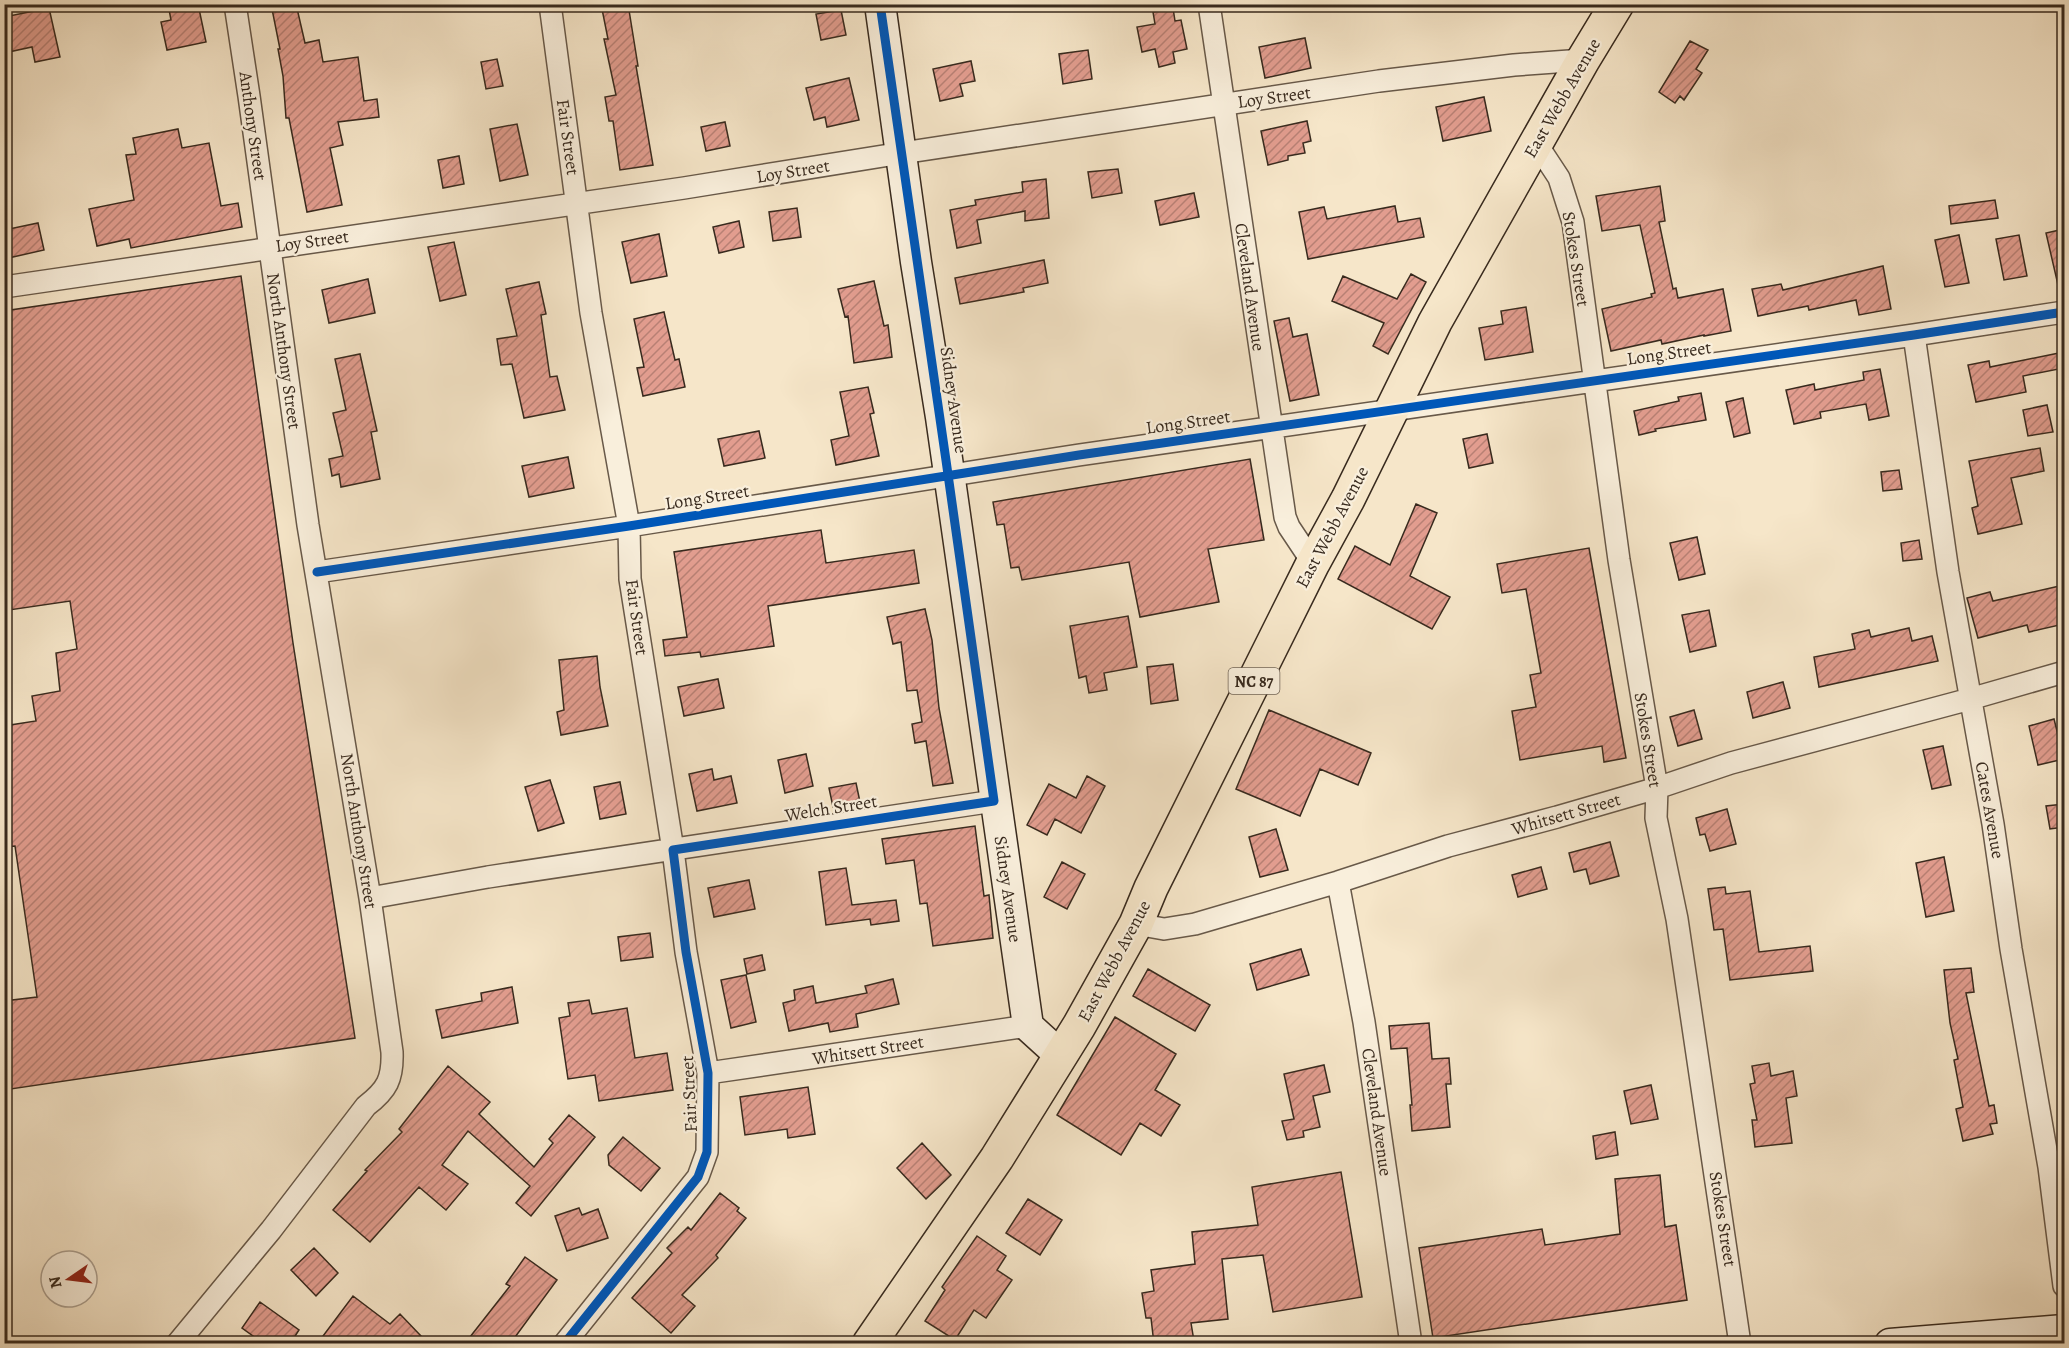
<svg xmlns="http://www.w3.org/2000/svg" width="2069" height="1348" font-family="Alegreya,serif">
<style>
.building{fill:url(#building-hatch);stroke:#382a1e;stroke-width:1.5}
.lines{fill:none;stroke-linecap:round;stroke-linejoin:round}
.street-casing{stroke:#685949;stroke-width:24}
.secondary-casing{stroke:#382a1e;stroke-width:33}
.highway-casing{stroke:#382a1e;stroke-width:36}
.street{stroke:#f9efdc;stroke-width:21}
.secondary{stroke:#f9efdc;stroke-width:30}
.highway{stroke:#f6e6c9;stroke-width:33}
.cycleway-casing{stroke:#f9efdc;stroke-width:13}
.cycleway{stroke:#0057b8;stroke-width:9}
.labels{text-anchor:middle;stroke-width:4.5;stroke-linejoin:round;paint-order:stroke}
.shield{fill:#f9efdc;stroke:#726557;stroke-width:1.5}
.shield-label{font-size:16px;font-weight:bold;fill:#382a1e}
.street-label{font-size:18px;fill:#382a1e;stroke:#f9efdc}
</style>
<defs>
<pattern id="building-hatch" width="6" height="6" patternUnits="userSpaceOnUse" patternTransform="scale(1.5)"><rect width="6" height="6" fill="#e29d8f"/><path d="M-1 1l2-2M0 6l6-6M5 7l2-2" fill="none" stroke="#b88074"/></pattern>
</defs>
<rect width="100%" height="100%" fill="#f6e6c9"/>
<filter id="stains"><feTurbulence type="fractalNoise" baseFrequency=".00333" numOctaves="4"/><feColorMatrix values="0 0 0 0 .2 0 0 0 0 .09 0 0 0 0 .02 0 0 0 .5 -.17"/></filter>
<radialGradient id="worn" r=".72"><stop offset=".6" stop-color="#630" stop-opacity="0"/><stop offset="1" stop-color="#630" stop-opacity=".3"/></radialGradient>
<!-- building -->
<path class="building" d="M168 4H198L206 42 167 50 161 22 171 20Z
M271 4H296L305 43 319 40 323 62 358 57 364 101 377 99 379 117 338 122 343 145 330 148 342 205 307 212 289 118H286L283 76 278 49H280Z
M601 4H628L638 66H636L653 165 620 170 613 121H609L605 97 616 95 604 39H608Z
M49 8 60 57 35 62 32 47 4 53V17Z
M1173 8 1175 21 1181 20 1187 49 1173 52 1175 63 1159 67 1155 49 1142 52 1137 27 1155 24 1153 12Z
M841 10 846 35 821 40 816 14Z
M1305 38 1311 68 1265 78 1259 47Z
M1690 41 1708 50 1696 69 1702 73 1684 100 1680 96 1675 103 1659 92Z
M1088 50 1092 79 1063 84 1059 54Z
M497 59 503 86 486 89 481 62Z
M971 61 975 81 960 84 963 96 940 101 933 69Z
M849 78 859 120 827 127 825 117 814 120 806 88Z
M1484 97 1491 131 1443 141 1436 107Z
M1307 121 1311 141 1303 143 1305 153 1288 156V160L1268 165 1261 131Z
M725 122 730 146 706 151 701 127Z
M517 124 528 175 500 181 490 129Z
M178 129 182 148 209 143 221 206 238 203 242 227 131 248 129 239 97 246 89 209 134 200 126 155 136 154 133 138Z
M459 156 464 184 443 188 438 160Z
M1118 169 1122 193 1092 198 1088 172Z
M1046 179 1049 218 1025 221V211L977 220 981 243 957 248 950 210 976 205 975 200 1023 192 1022 182Z
M1660 186 1665 221 1659 222 1673 289 1676 288 1678 298 1723 289 1731 331 1704 336V335L1662 344 1661 340 1611 351 1602 309 1652 297 1651 294 1655 293 1640 225 1602 231 1596 196Z
M1194 193 1199 217 1160 225 1155 201Z
M1995 200 1998 218 1951 224 1949 206Z
M1395 206 1398 222 1420 218 1424 237 1308 259 1299 212 1324 207 1327 219Z
M797 208 801 237 773 241 769 212Z
M739 221 744 247 719 253 713 227Z
M38 223 44 250 4 259V230Z
M2064 229V284L2058 285 2046 233Z
M659 234 667 276 631 283 622 242Z
M1959 235 1969 283 1945 287 1935 240Z
M2019 235 2027 276 2004 280 1996 239Z
M454 242 466 295 440 301 428 247Z
M1044 260 1048 283 1023 288 1024 292 960 304 955 278Z
M1883 266 1891 309 1859 315 1856 300 1809 310 1808 306 1758 316 1752 289 1781 284 1783 290Z
M1411 274 1426 282 1388 354 1373 346 1384 323 1332 301 1343 276 1397 299Z
M241 276 293 643 355 1038 4 1090V1001L37 997 15 846 4 847V726L36 721 32 696 60 691 56 653 77 649 70 601 9 610 4 582V311Z
M368 279 375 313 329 323 322 290Z
M874 281 884 326 888 325 892 357 854 363 848 316 845 317 838 289Z
M539 282 546 314 541 315 550 377 557 376 565 410 524 418 512 364 501 365 497 339 517 336 506 289Z
M1526 307 1533 352 1485 360 1479 328 1503 324 1501 311Z
M664 312 675 360 679 359 685 387 643 396 637 368 644 367 634 319Z
M1289 318 1293 337 1307 334 1319 395 1290 401 1274 321Z
M2064 352V368L2023 376 2026 392 1976 402 1968 365 1989 361 1990 367Z
M360 354 377 431 371 432 380 479 341 487 339 474 332 476 329 459 343 456 333 413 346 410 335 359Z
M1880 369 1889 416 1869 420 1866 404 1820 412 1821 418 1794 424 1786 390 1814 384 1815 390 1864 380 1863 372Z
M868 387 874 413 870 414 879 456 836 465 831 440 849 436 840 392Z
M1701 393 1706 420 1655 429 1656 431 1639 435 1634 411 1679 401 1678 397Z
M1743 398 1750 433 1734 437 1726 402Z
M2047 405 2053 432 2028 436 2023 410Z
M759 431 765 458 724 466 718 439Z
M1487 434 1493 463 1469 468 1463 439Z
M2040 448 2044 471 2011 478 2022 524 1978 534 1972 508 1978 506 1969 461Z
M568 457 574 488 529 497 522 466Z
M1250 459 1264 540 1208 549 1219 602 1140 617 1129 562 1022 580 1019 567 1011 568 1004 524 997 525 993 502Z
M1899 470 1902 489 1883 491 1881 472Z
M1416 504 1437 513 1410 576 1450 597 1432 629 1338 579 1355 546 1390 565Z
M821 530 826 563 914 550 919 583 768 606 774 646 701 657 700 652 665 656 663 640 687 637 674 552Z
M1697 537 1705 574 1679 580 1670 543Z
M1919 540 1922 559 1903 561 1901 543Z
M1589 548 1626 758 1604 762 1602 746 1520 760 1512 711 1536 707 1530 675 1541 673 1526 589 1502 593 1497 564Z
M2064 585V624L2029 632 2027 625 1978 638 1967 598 1990 592 1993 601Z
M925 609 932 640 939 708 953 783 933 786 926 741 915 743 912 724 922 722 917 690 907 691 901 642 893 644 887 617Z
M1709 610 1716 646 1690 652 1682 615Z
M1128 616 1137 667 1104 673 1107 690 1089 693 1086 676 1079 678 1070 626Z
M1909 628 1912 641 1932 636 1938 661 1819 687 1814 657 1855 649 1852 634 1869 630 1871 637Z
M597 656 600 687 608 726 561 735 557 712 564 710 559 660Z
M1173 664 1178 700 1151 704 1147 667Z
M718 679 724 708 684 716 678 687Z
M1783 682 1790 708 1753 718 1747 692Z
M1269 710 1371 753 1358 785 1320 769 1300 816 1236 789Z
M1694 710 1702 739 1678 746 1670 717Z
M2054 719 2064 759 2038 765 2029 726Z
M1943 746 1951 785 1932 789 1923 750Z
M806 754 813 786 785 793 778 760Z
M712 769 714 780 731 776 737 803 697 811 689 774Z
M1087 776 1105 786 1081 833 1055 819 1047 835 1027 825 1049 784 1076 798Z
M550 780 564 823 538 831 525 787Z
M620 782 626 814 600 819 594 787Z
M856 783 860 802 833 807 829 788Z
M2064 804V827L2050 829 2046 806Z
M1727 809 1736 844 1710 851 1705 834 1700 835 1696 818Z
M975 826 984 896 989 895 993 938 933 946 927 903 920 904 914 860 886 864 882 839Z
M1276 829 1288 870 1260 877 1249 837Z
M1610 842 1619 876 1590 884 1586 869 1574 872 1569 853Z
M1944 857 1954 911 1926 917 1916 863Z
M1062 862 1085 874 1067 909 1044 897Z
M1541 867 1547 889 1518 897 1512 875Z
M846 868 852 905 896 900 899 921 871 925 870 919 826 925 819 872Z
M749 880 755 909 714 917 708 888Z
M1725 887 1726 894 1750 891 1759 952 1810 946 1813 971 1730 980 1723 929 1714 930 1708 889Z
M650 933 653 957 621 961 618 937Z
M1301 949 1309 975 1257 990 1250 964Z
M762 955 765 970 747 974 744 959Z
M1971 968 1974 992 1966 993 1989 1106 1994 1105 1997 1123 1990 1124 1993 1134 1963 1141 1956 1109 1963 1107 1954 1060 1958 1059 1950 1023 1944 970Z
M1148 969 1210 1005 1195 1031 1133 996Z
M746 975 756 1022 731 1028 721 980Z
M893 979 899 1004 856 1014 858 1027 830 1032 828 1023 789 1031 783 1003 795 1000 794 990 813 986 816 1003 867 993 865 986Z
M512 987 518 1023 442 1038 436 1010 482 1001 481 993Z
M589 1000 592 1014 627 1008 635 1058 667 1053 673 1090 599 1101 595 1075 568 1079 559 1018 570 1016 568 1003Z
M1115 1017 1176 1054 1155 1090 1180 1105 1161 1136 1140 1123 1121 1155 1057 1115Z
M1429 1023 1432 1059 1449 1058 1451 1084H1446L1450 1127 1412 1131 1410 1105H1412L1407 1048 1391 1049 1389 1026Z
M1769 1063 1771 1076 1793 1071 1797 1096 1786 1098 1792 1143 1755 1147 1752 1120H1757L1750 1084 1755 1083 1752 1066Z
M1324 1065 1330 1092 1313 1096 1320 1127 1303 1131 1304 1137 1287 1140 1282 1121 1294 1119 1284 1074Z
M448 1066 490 1102 479 1114 534 1167 553 1143 549 1139 569 1115 595 1137 531 1216 516 1203 530 1186 468 1131 442 1165 468 1184 446 1210 419 1187 370 1242 333 1210 367 1171 365 1170 402 1132 399 1129Z
M1651 1085 1658 1119 1631 1124 1624 1091Z
M808 1087 815 1134 788 1138 787 1129 745 1135 740 1097Z
M1615 1132 1618 1155 1596 1159 1593 1136Z
M623 1137 660 1168 641 1191 609 1165 608 1155Z
M922 1143 951 1175 926 1199 897 1168Z
M1341 1172 1362 1297 1273 1312 1263 1255 1222 1259 1228 1319 1191 1323 1194 1341 1154 1344 1151 1318H1146L1142 1293 1154 1291 1151 1270 1195 1264 1192 1232 1258 1225 1252 1187Z
M1660 1175 1665 1227 1676 1225 1687 1300 1433 1338 1419 1248 1542 1229 1545 1245 1620 1234 1615 1179Z
M720 1193 739 1208 737 1211 746 1218 716 1255 718 1258 682 1295 695 1306 671 1333 632 1298 672 1253 667 1248 688 1227 691 1230Z
M1028 1199 1062 1220 1040 1255 1006 1233Z
M579 1208 582 1215 598 1209 608 1238 567 1251 555 1216Z
M977 1236 1006 1256 997 1270 1012 1280 986 1318 974 1310 955 1340 925 1321 945 1290 942 1287Z
M314 1248 338 1273 316 1296 291 1270Z
M525 1257 557 1280 510 1344H478L470 1337 510 1286 506 1284Z
M353 1296 390 1324 400 1314 421 1336 413 1344H317Z
M260 1302 299 1330 290 1344H264L242 1328Z"/>
<g class="lines">
<defs>
<path id="street" d="M550 4 591 313 629 526 630 579 673 850 686 952 708 1073 707 1152 698 1177 564 1344
M1209 4 1285 517 1289 527 1313 563
M1536 143 1559 178 1573 222 1619 560 1657 788 1656 818 1677 919 1740 1344
M4 287 684 188 902 153 1379 81 1514 65 1583 60
M1914 335 1948 572 1993 824 2011 949 2049 1167 2064 1286
M317 572 629 526 1079 455 1914 335 2064 312
M1338 882 1364 1022 1411 1344
M370 898 488 877 994 801
M1136 924 1164 929 1195 924 1338 882 1448 846 1557 817 1657 788 1731 763 1970 699 2064 672
M708 1073 1028 1026
M177 1344 271 1230 366 1106C387 1090 393 1079 392 1052L370 898 308 525 249 96 235 4"/>
<path id="secondary" d="M880 4 916 262 941 417 1028 1026 1061 1056
M1890 1344 2064 1330"/>
<path id="highway" d="M869 1344 997 1158 1079 1026 1136 924 1151 888 1313 563 1348 499 1435 322 1583 60 1617 4"/>
</defs>
<!-- street casing -->
<use href="#street" class="street-casing"/>
<!-- secondary casing -->
<use href="#secondary" class="secondary-casing"/>
<!-- highway casing -->
<use href="#highway" class="highway-casing"/>
<!-- street -->
<use href="#street" class="street"/>
<!-- secondary -->
<use href="#secondary" class="secondary"/>
<!-- highway -->
<use href="#highway" class="highway"/>
<defs>
<path id="cycleway" d="M317 572 629 526 1079 455 1914 335 2064 312
M564 1344 698 1177 707 1152 708 1073 686 952 673 850 994 801C957 535 919 270 880 4"/>
</defs>
<!-- cycleway casing -->
<use href="#cycleway" class="cycleway-casing"/>
<!-- cycleway -->
<use href="#cycleway" class="cycleway"/>
</g>
<g class="labels">
<!-- shield labels -->
<rect class="shield" x="1228.5" y="668" width="51" height="26" rx="4.5"/>
<g class="shield-label">
<text x="1254" y="687">NC 87</text>
</g>
<!-- street labels -->
<g class="street-label">
<text transform="translate(1274 97) rotate(-8)" y="6">Loy Street</text>
<text transform="translate(1562 98) rotate(-60)" y="6">East Webb Avenue</text>
<text transform="translate(253 126) rotate(82)" y="6">Anthony Street</text>
<text transform="translate(568 137) rotate(82)" y="6">Fair Street</text>
<text transform="translate(793 171) rotate(-9)" y="6">Loy Street</text>
<text transform="translate(312 241) rotate(-8)" y="6">Loy Street</text>
<text transform="translate(1576 259) rotate(81)" y="6">Stokes Street</text>
<text transform="translate(1250 287) rotate(82)" y="6">Cleveland Avenue</text>
<text transform="translate(284 351) rotate(82)" y="6">North Anthony Street</text>
<text transform="translate(1669 353) rotate(-8)" y="6">Long Street</text>
<text transform="translate(954 400) rotate(82)" y="6">Sidney Avenue</text>
<text transform="translate(1188 422) rotate(-8)" y="6">Long Street</text>
<text transform="translate(707 497) rotate(-9)" y="6">Long Street</text>
<text transform="translate(1332 527) rotate(-62)" y="6">East Webb Avenue</text>
<text transform="translate(637 617) rotate(82)" y="6">Fair Street</text>
<text transform="translate(1648 740) rotate(81)" y="6">Stokes Street</text>
<text transform="translate(831 808) rotate(-9)" y="6">Welch Street</text>
<text transform="translate(1990 810) rotate(80)" y="6">Cates Avenue</text>
<text transform="translate(1566 814) rotate(-16)" y="6">Whitsett Street</text>
<text transform="translate(359 831) rotate(81)" y="6">North Anthony Street</text>
<text transform="translate(1008 889) rotate(82)" y="6">Sidney Avenue</text>
<text transform="translate(1114 961) rotate(-62)" y="6">East Webb Avenue</text>
<text transform="translate(868 1050) rotate(-9)" y="6">Whitsett Street</text>
<text transform="translate(689 1094) rotate(-93)" y="6">Fair Street</text>
<text transform="translate(1377 1112) rotate(82)" y="6">Cleveland Avenue</text>
<text transform="translate(1723 1219) rotate(81)" y="6">Stokes Street</text>
</g>
</g>
<!-- margin -->
<rect width="2069" height="1348" fill="none" stroke="#f6e6c9" stroke-width="24"/>
<rect x="6" y="6" width="2057" height="1336" fill="none" stroke="#382a1e" stroke-width="3"/>
<rect x="12" y="12" width="2045" height="1324" fill="none" stroke="#382a1e" stroke-width="1.5"/>
<!-- north arrow -->
<g transform="translate(69 1279) rotate(256)"><circle r="28" fill="#f9efdc" stroke="#aca090" stroke-width="1.5"/>
<path d="M0-4.5L10 22L0 15L-10 22Z" fill="#8f2418"/>
<text y="-9" font-size="16" font-weight="bold" text-anchor="middle" fill="#382a1e">N</text>
</g>
<rect width="100%" height="100%" filter="url(#stains)"/>
<rect width="100%" height="100%" fill="url(#worn)"/>
</svg>
